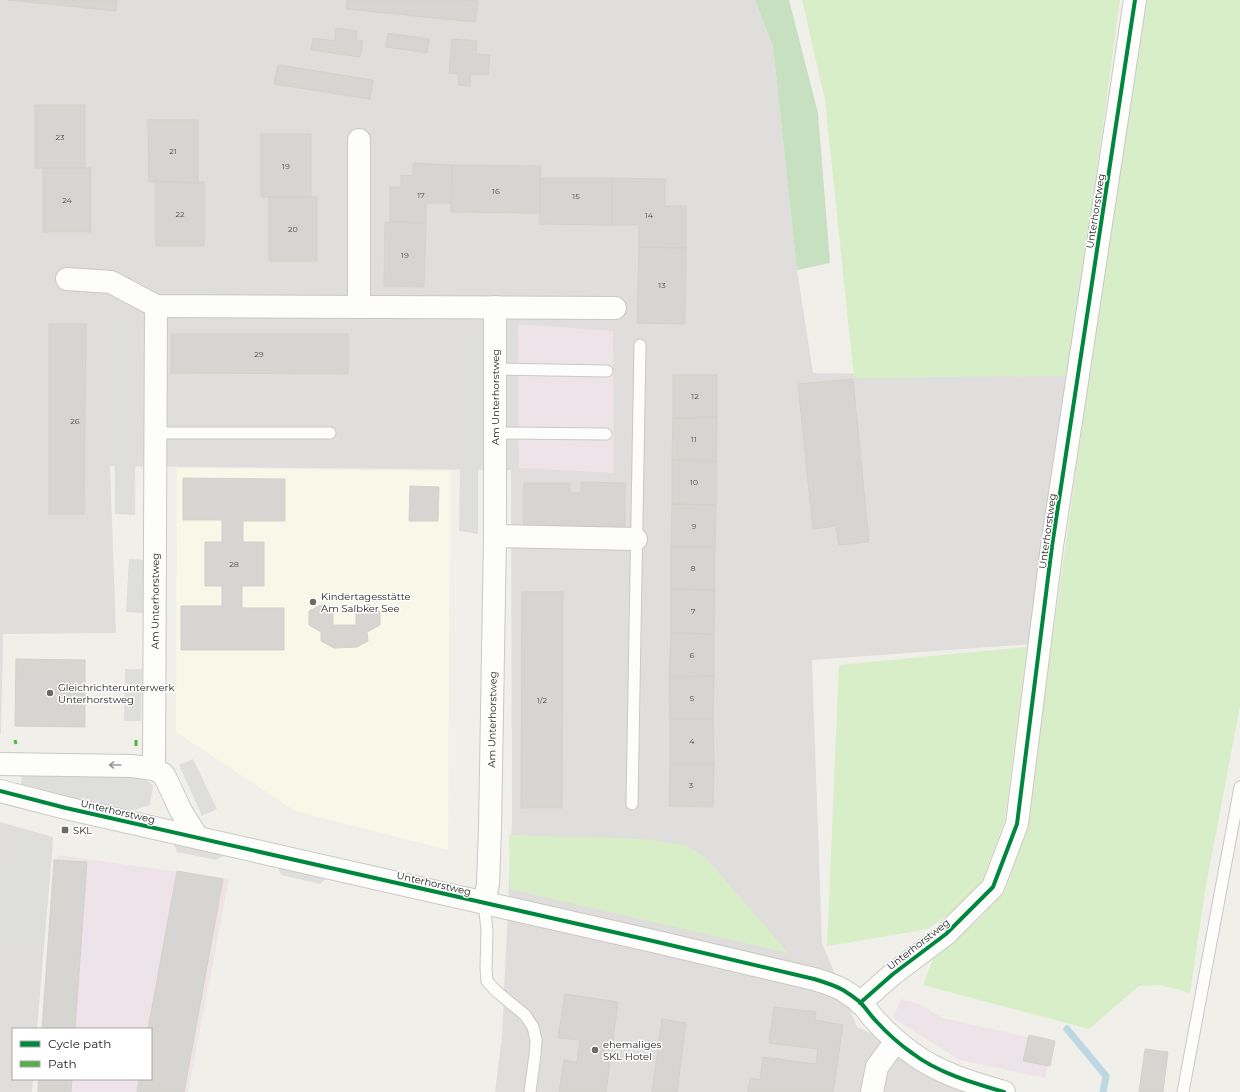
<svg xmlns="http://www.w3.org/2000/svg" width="1240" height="1092" font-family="Montserrat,sans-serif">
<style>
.residential{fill:#dfdedc}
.industrial{fill:#eee3e8}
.education{fill:#f7f8e7}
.religious{fill:#dededc}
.grass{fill:#d8eec8}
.forest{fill:#c7e0bf}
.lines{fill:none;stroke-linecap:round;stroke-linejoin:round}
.stream{stroke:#bdd8e4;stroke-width:7}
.building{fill:#d7d5d1;stroke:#d3d1cb}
.lane-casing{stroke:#c9c8c6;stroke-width:13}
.street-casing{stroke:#c9c8c6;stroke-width:24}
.lane{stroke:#fdfdfc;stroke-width:11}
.street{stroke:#fdfdfc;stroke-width:22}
.quiet{stroke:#55b145;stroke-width:3;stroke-dasharray:6 3;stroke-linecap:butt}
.cycleway-casing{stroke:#fff;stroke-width:6}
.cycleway{stroke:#00873e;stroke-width:4}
.oneway{stroke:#9a9a9a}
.poi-dot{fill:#6a6a68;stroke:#fff;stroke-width:1.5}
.labels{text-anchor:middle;stroke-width:3;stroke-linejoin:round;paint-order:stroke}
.number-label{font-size:8px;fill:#4f4f4e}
.street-label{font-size:10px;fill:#222;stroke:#fff}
.poi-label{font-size:10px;fill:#222;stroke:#fff;text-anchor:start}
</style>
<rect width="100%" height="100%" fill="#f0efea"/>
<!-- residential -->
<path class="residential" d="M0 0H755L773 46 797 270 813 373 1069 376 1032 644 812 660 822 943 857 1027 1002 1092H495L502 1036 512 819 511 470 110 466 116 633 3 634 1 734H0Z
M0 822 53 837 37 1029H13V1079H33L32 1092H0Z"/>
<!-- industrial -->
<path class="industrial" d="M518 324 613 331 614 473 519 468Z
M57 855 229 879 188 1092H37L38 1079H151V1029H42Z
M901 999 919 1004 943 1018 1053 1043 1045 1078 960 1060 893 1018Z"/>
<!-- education -->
<path class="education" d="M177 468 450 471 448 850 295 811 176 732Z"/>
<!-- religious -->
<path class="religious" d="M114 322 136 323 135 515 115 514Z
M0 324H2L5 559H0Z
M462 335 478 338V534L459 531Z
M129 559 146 560 143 613 126 612Z
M125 669H142L141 721H124Z
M193 759 217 809 202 816 179 765Z
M22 773 139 775 153 785 150 805 131 811 21 786Z
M12 835 53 843 44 942 0 940V894Z
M173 842 226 854 216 860 177 852Z
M277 865 328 877 320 884 281 875Z"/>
<!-- grass -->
<path class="grass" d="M802 0H1120L1069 376 854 378 825 100Z
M1142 0H1240V706L1205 891 1190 993 1161 985 1139 986 1089 1029 923 985 935 954 975 923 1005 891 1025 834Z
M1027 647 1005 820 978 893 928 929 827 946 839 665Z
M509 835 646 839 685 845 705 857 788 953 510 889Z"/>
<!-- forest -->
<path class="forest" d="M755 0H789L818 113 830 263 797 270 773 46Z"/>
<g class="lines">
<!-- stream -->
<path class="stream" d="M1067 1029 1106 1076 1103 1092"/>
</g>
<!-- building -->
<path class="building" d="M8 0H117L116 11Z
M347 0H465L478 1 475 22 346 9Z
M336 28 357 31 356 40 363 41 360 57 311 50 313 38 335 41Z
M388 33 429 39 427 53 386 47Z
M452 39 477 41 476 54 490 55 488 75 471 74 470 86 458 85 459 74 449 73Z
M278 65 373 80 370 99 274 84Z
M35 105H85V168H35Z
M148 120H198V183L149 182Z
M261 134H311V197H261Z
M413 163 452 165 451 203H426V223L390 222V187H401V175L413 176Z
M452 165 541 166 540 213 451 212Z
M43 168H91V232H43Z
M540 178H612V225L540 224Z
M612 178 665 179V206H686V248L639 247V225H612Z
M156 182H204V246H156Z
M269 197H317V261H269Z
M385 222 426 223 424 287 384 286Z
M639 247 686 248 685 324 637 323Z
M49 324H86L84 514H49Z
M171 334H348V374L171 373Z
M673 375H717V417L673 418Z
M853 379 869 542 839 545 836 526 813 529 798 384Z
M717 417 716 461 672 460 673 418Z
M672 460 716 461V505L672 504Z
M183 478 285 479V521H243V542H264V586H242V608H284V650H181V606H222V586H205V542H222V520H183Z
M581 482 625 483V526H524V483H570V493H581Z
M410 486 439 487 438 521H409Z
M672 504 716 505 715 547H671Z
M671 547H715V590L671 589Z
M671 589 715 590 714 634 671 633Z
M522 592H563L562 808H521Z
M368 604 380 612V625L367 632 368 641 357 647 334 648 321 641V632L309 625V611L321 605 333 612V625H356V611Z
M671 633 714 634V676L669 677Z
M16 659 85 660V727L15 726Z
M714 676 713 719H670L669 677Z
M670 719H713L714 764H670Z
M670 764H714L713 807 669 806Z
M54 860 87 862 75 1029H42Z
M177 871 223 879 184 1092H137L139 1079H151V1029H148Z
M565 994 618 1002 606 1092H559L564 1060 577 1062 580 1040 558 1038Z
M774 1007 816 1012 815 1020 843 1025 833 1092H748L750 1078 760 1080 763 1057 816 1064 818 1049 769 1043Z
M662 1019 686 1023 677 1092H652Z
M1029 1035 1055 1041 1050 1066 1023 1061Z
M1145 1049 1168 1052 1163 1092H1139Z
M39 1079H72L71 1092H38Z"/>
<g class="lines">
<defs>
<path id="lane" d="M495 369 607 371
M156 433H330
M495 433 606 434
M632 804 640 345
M484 903 487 930 486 968 487 981 496 991 525 1015 533 1027 536 1040 535 1055 530 1092
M1183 1092 1240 787"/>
<g id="street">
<path d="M67 279 111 282 156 306 615 308"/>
<path d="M359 307V140"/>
<path d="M495 536 636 539"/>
<path d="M0 764 132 766 154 769 163 774 166 779 181 811 197 837"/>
<path id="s1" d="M154 769 156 306"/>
<path d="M0 791 66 808 653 941 814 979C824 982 834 985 843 990 848 993 855 998 860 1002 866 1008 870 1015 876 1021 887 1033 899 1044 912 1053 938 1073 973 1083 1004 1092"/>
<path id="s2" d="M484 903 488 884 490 828 495 536V307"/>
<path d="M860 1003 893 974 946 934 993 887 1017 824 1052 546 1135 0"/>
<path d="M872 1092 877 1067 896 1041"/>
</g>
</defs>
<!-- lane casing -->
<use href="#lane" class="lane-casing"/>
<!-- street casing -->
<use href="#street" class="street-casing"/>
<!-- lane -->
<use href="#lane" class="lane"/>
<!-- street -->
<use href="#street" class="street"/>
<!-- quiet -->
<path class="quiet" d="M15 740 16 744
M136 746V740"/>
<defs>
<path id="cycleway" d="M0 791 66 808 653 941 814 979C824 982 834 985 843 990 848 993 855 998 860 1002 866 1008 870 1015 876 1021 887 1033 899 1044 912 1053 938 1073 973 1083 1004 1092
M860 1003 893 974 946 934 993 887 1017 824 1052 546 1135 0"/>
</defs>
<!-- cycleway casing -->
<use href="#cycleway" class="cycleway-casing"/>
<!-- cycleway -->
<use href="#cycleway" class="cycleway"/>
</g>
<!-- one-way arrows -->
<defs><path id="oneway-shaft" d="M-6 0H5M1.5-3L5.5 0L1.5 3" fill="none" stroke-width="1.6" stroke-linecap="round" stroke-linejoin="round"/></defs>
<use class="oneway" href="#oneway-shaft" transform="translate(115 765) rotate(-180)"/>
<!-- markers -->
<g class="poi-dot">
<circle cx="313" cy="602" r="4"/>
<circle cx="50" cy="693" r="4"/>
<rect x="61" y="826" width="8" height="8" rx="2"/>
<circle cx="595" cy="1050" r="4"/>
</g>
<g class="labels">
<!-- number labels -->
<g class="number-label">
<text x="60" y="140">23</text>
<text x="173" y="154">21</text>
<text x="286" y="169">19</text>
<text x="496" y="194">16</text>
<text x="421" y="198">17</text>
<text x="576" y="199">15</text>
<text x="67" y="203">24</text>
<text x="180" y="217">22</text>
<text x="649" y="218">14</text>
<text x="293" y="232">20</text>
<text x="405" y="258">19</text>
<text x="662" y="288">13</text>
<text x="259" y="357">29</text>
<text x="695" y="399">12</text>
<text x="75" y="424">26</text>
<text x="694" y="442">11</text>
<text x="694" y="485">10</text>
<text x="694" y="529">9</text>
<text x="234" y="567">28</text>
<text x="693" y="571">8</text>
<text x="693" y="614">7</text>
<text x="692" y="658">6</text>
<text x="692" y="701">5</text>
<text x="542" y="703">1/2</text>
<text x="692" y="744">4</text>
<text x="691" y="788">3</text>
</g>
<!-- street labels -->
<g class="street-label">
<text transform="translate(1095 211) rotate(-81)" y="4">Unterhorstweg</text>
<text transform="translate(495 397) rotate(-90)" y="4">Am Unterhorstweg</text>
<text transform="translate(1047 531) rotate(-82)" y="4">Unterhorstweg</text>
<text dy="4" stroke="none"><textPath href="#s1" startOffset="168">Am Unterhorstweg</textPath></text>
<text dy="4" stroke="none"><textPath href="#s2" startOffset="184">Am Unterhorstweg</textPath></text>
<text transform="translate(118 811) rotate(13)" y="4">Unterhorstweg</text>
<text transform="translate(434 883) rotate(13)" y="4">Unterhorstweg</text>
<text transform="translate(918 944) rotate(-38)" y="4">Unterhorstweg</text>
</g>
<!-- poi labels -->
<g class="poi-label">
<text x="321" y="600">Kindertagesstätte<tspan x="321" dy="12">Am Salbker See</tspan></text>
<text x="58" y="691">Gleichrichterunterwerk<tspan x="58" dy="12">Unterhorstweg</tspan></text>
<text x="73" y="834">SKL</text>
<text x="603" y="1048">ehemaliges<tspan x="603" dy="12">SKL Hotel</tspan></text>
</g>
</g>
<!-- legend -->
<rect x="12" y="1028" width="140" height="52" fill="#ffffff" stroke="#a7a7a7"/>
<rect x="20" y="1041" width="20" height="6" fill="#00873e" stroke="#a7a7a7"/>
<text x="48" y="1048" font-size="12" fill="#222222">Cycle path</text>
<rect x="20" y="1061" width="20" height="6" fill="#55b145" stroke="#a7a7a7"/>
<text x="48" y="1068" font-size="12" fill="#222222">Path</text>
</svg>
